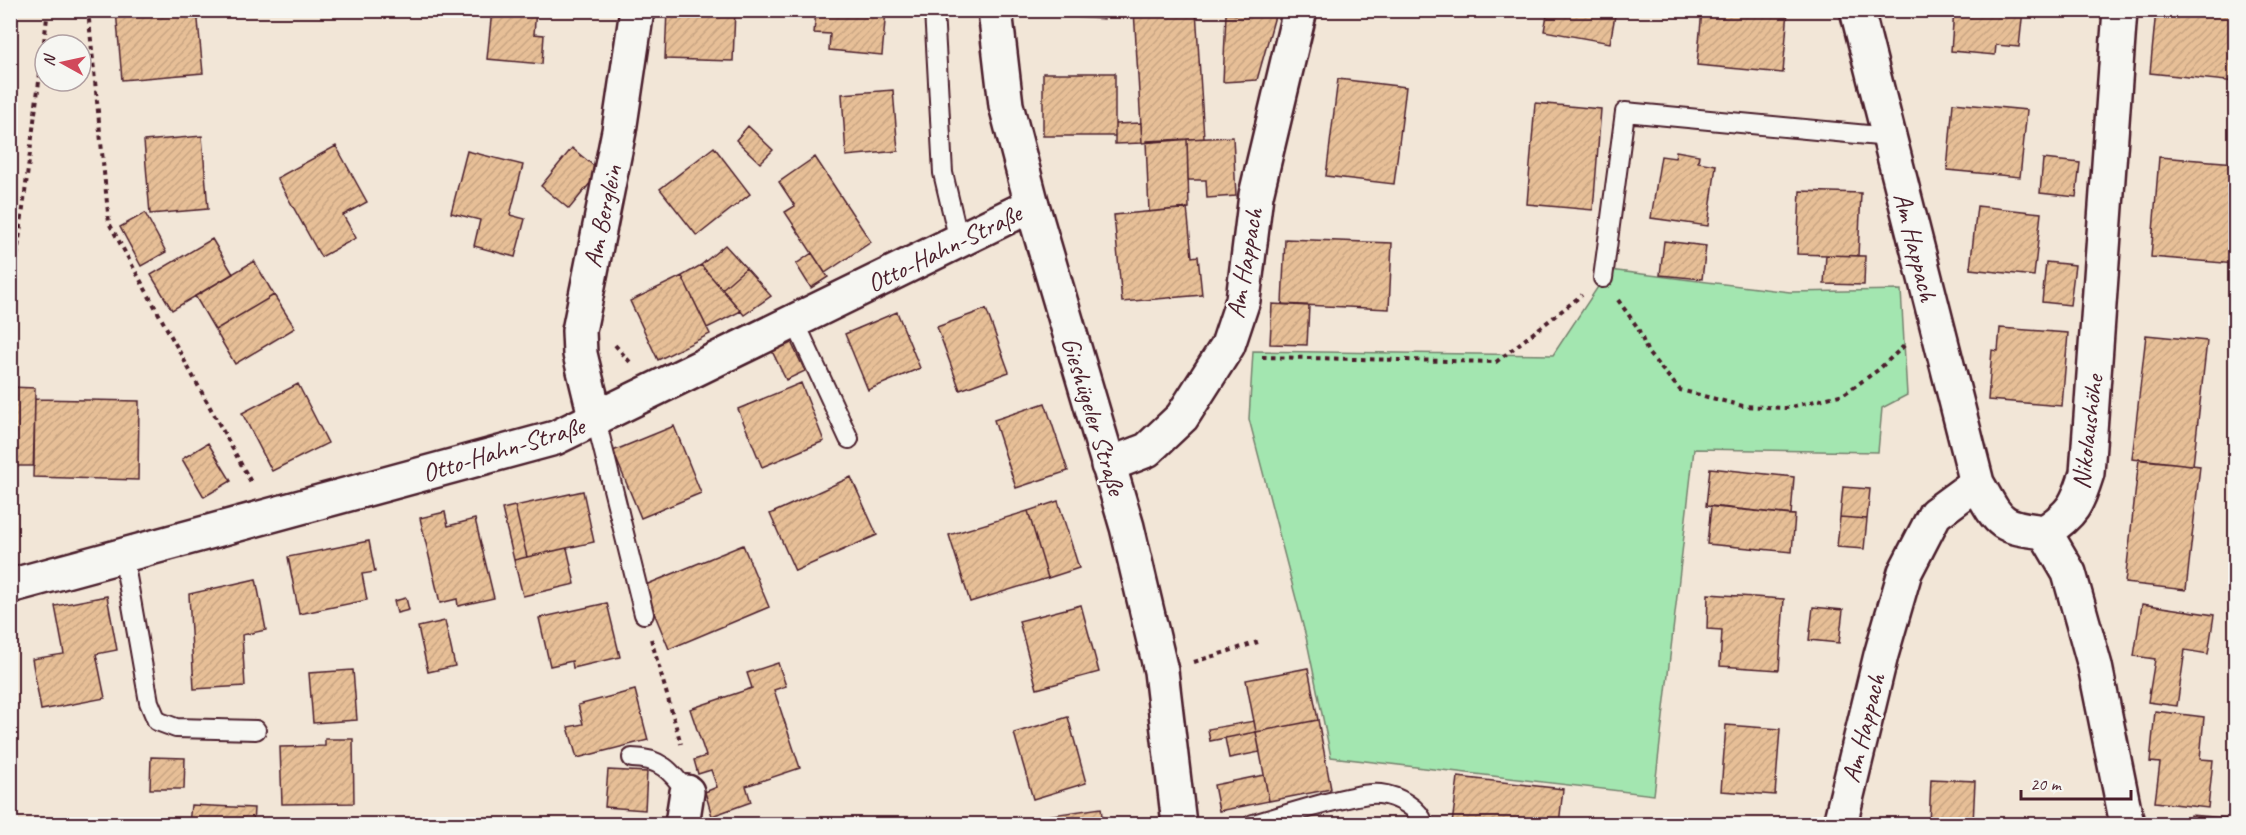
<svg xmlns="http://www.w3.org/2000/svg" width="2246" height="835" font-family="Caveat,sans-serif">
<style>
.park{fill:#a3e6b0;stroke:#76826e;stroke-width:1.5}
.building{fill:url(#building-hatch);stroke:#4a1f2b;stroke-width:1.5}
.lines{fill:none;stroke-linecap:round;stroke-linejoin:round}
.service-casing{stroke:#4a1f2b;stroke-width:22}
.minor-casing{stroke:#4a1f2b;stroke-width:38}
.tertiary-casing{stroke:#4a1f2b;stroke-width:38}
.path{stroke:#4a1f2b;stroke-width:4;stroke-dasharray:4.5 4.5;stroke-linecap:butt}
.service{stroke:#f6f6f2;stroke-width:18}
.minor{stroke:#f6f6f2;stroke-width:33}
.tertiary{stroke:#f6f6f2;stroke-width:33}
.labels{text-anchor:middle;stroke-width:5;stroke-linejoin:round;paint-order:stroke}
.street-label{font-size:26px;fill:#4a1f2b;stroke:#f6f6f2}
</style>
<defs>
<pattern id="building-hatch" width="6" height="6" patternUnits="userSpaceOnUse" patternTransform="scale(1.5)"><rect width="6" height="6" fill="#e7bf97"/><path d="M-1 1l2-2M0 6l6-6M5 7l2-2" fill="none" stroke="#c8a482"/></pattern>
</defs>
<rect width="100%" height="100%" fill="#f2e6d7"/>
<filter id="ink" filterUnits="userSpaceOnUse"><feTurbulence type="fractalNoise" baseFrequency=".0167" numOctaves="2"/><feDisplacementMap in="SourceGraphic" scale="12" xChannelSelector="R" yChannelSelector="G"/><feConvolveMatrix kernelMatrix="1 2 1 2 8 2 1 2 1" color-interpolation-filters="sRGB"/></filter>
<g filter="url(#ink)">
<!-- park -->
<path class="park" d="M1609 270 1790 292 1901 290 1907 395 1882 408 1878 452 1694 449 1654 795 1331 757 1306 637 1249 419 1253 351 1553 355Z"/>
<!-- building -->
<path class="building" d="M116 10H197L203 73 122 80Z
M492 10H536L534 34 544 35 542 64 487 59Z
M667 10H735L733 61 665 59Z
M816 10H886L882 55 829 50 830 34 814 33Z
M1042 10H1104V19L1042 15Z
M1134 10H1196L1204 138 1142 143Z
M1548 10H1616L1610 43 1544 31Z
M1702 10H1788L1783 73 1697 65Z
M1954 10H2023L2019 47 1996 45 1995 55 1951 51Z
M2156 10H2236V82L2150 73Z
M1226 14 1275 16 1257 80 1223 82Z
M1043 73H1115V136H1043Z
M1338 79 1406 87 1394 184 1326 176Z
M893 90 898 151 846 156 842 94Z
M1535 103 1601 109 1593 210 1527 204Z
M1953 103 2027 110 2020 177 1947 170Z
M1141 123 1142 143 1115 144V124Z
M748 126 773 150 760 163 736 140Z
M202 136 208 209 150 214 144 141Z
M1233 137 1236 196 1207 198 1206 180H1188L1187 139Z
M1187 139 1189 208 1149 212 1146 141Z
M336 146 367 202 343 215 356 238 321 257 277 178Z
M714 147 750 194 697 236 660 189Z
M572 148 600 171 569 209 541 186Z
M467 151 523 165 510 215 525 219 515 257 474 246 480 220 451 213Z
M1676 151 1699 155 1698 162 1716 165 1708 226 1651 218 1661 156 1675 158Z
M815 157 871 242 825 273 785 212 795 206 779 182Z
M2159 157 2236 163V264L2151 257Z
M2043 159 2080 163 2076 197 2040 193Z
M1800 191 1861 193 1858 256 1797 254Z
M1977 206 2041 213 2034 276 1970 269Z
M1187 208 1192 257 1198 256 1202 295 1122 302 1114 215Z
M145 213 166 252 141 266 120 227Z
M212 239 233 274 172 310 151 275Z
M1285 239 1392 243 1389 309 1282 304Z
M1664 241 1706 246 1702 279 1660 275Z
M725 245 746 268 722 289 701 265Z
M812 253 828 277 811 288 796 264Z
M1826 255 1865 256 1864 285 1824 284Z
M254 261 274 295 215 330 195 296Z
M2046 262 2075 265 2070 305 2042 302Z
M701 265 741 311 707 328 682 276Z
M746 268 771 296 744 315 722 289Z
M682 276 710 334 658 360 630 301Z
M274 295 295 328 235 364 215 330Z
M1272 304 1309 306 1307 345 1270 344Z
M986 309 1009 372 960 390 937 327Z
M897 312 920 368 868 390 845 334Z
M2000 328 2068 333 2062 406 1988 400 1992 350 1998 351Z
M2146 335 2207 341 2193 465 2132 459Z
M791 342 805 371 786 380 772 351Z
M801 383 824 441 762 467 738 409Z
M298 384 328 443 272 471 242 413Z
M10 387 35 388 34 466H10Z
M35 399 139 401 138 480 33 477Z
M1045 403 1068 471 1016 488 994 420Z
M674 426 701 493 641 518 613 451Z
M208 443 231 481 204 497 182 459Z
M2139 459 2200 466 2186 590 2125 583Z
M1710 468 1794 477 1791 515 1706 506Z
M851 477 877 535 795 571 770 514Z
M1843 487 1870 489 1867 519 1840 517Z
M583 491 594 542 527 557 515 506Z
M1058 501 1079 568 1048 578 1028 511Z
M515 506 527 557 514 560 502 509Z
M1711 506 1795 515 1792 552 1707 544Z
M1028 511 1048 578 970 602 949 535Z
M445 512 448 526 475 519 494 598 458 606 457 599 440 603 420 518Z
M1840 517 1867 519 1864 549 1837 547Z
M369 541 375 572 362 574 367 600 299 614 288 557Z
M743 545 769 607 669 649 643 586Z
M567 548 575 584 523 596 514 560Z
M256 579 266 630 242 635 245 686 194 689 189 594Z
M1708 594 1784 599 1779 670 1720 666 1722 630 1707 629Z
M107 596 117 650 96 654 105 698 41 710 32 659 64 654 55 606Z
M406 598 409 610 397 613 394 601Z
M607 603 620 657 573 668 572 661 550 666 539 618Z
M2142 604 2214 615 2208 654 2185 650 2177 706 2148 702 2155 659 2134 656Z
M1081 605 1099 672 1037 689 1019 621Z
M1813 607 1843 610 1839 643 1809 640Z
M445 621 455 666 428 672 418 627Z
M778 663 786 686 774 690 800 768 746 786 751 802 712 816 705 792 717 787 711 770 698 774 694 760 706 756 690 709 752 688 747 673Z
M1308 668 1318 720 1256 732 1246 680Z
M353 670 357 720 313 723 309 673Z
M635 690 648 740 577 758 568 727 583 724 578 705Z
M2155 711 2204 717 2200 759 2213 760 2208 808 2155 802 2160 763 2150 762Z
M1068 717 1086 783 1033 799 1014 733Z
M1318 720 1331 789 1269 801 1256 732Z
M1254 721 1256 732 1210 741 1208 729Z
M1726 725 1780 729 1775 795 1721 791Z
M1256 732 1260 752 1229 758 1225 738Z
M325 739H353L354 803 282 804 280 747 325 746Z
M151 757 185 758 184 789H150Z
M608 770 647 772 645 810 605 807Z
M1264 775 1269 801 1219 811 1214 785Z
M1458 777 1563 789 1559 824H1452Z
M1931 779 1975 781 1973 824H1929Z
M191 805 254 808 253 824H189Z
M1101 808 1103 824H1047L1045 816Z
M2190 815 2236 819V824H2189Z"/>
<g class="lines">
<defs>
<path id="service" d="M934 10 943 173 959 241
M1603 278 1625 112 1889 137
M795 322 849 439
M596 420 644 614
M123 554 149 702 157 721 176 728 256 730
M632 758C660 758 671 771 687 792
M1253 824C1279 817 1357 791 1380 794 1398 796 1419 808 1424 824"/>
<path id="minor" d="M1857 10 1977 483C1999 522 1998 527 2045 532
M596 420 580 354 579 331 619 131 637 10
M1108 465 1147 450 1182 417 1228 345 1243 300 1256 195 1300 10
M2045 532C2073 513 2077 505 2087 473L2120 10
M2045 532 2069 573 2095 666 2127 824
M10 586 555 438 1032 205
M682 824 687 792
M1840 824 1881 655 1905 572 1935 514 1977 483"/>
<path id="tertiary" d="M995 10 1006 105 1032 205 1127 527 1161 671 1179 824"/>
</defs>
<!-- service casing -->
<use href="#service" class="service-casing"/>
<!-- minor casing -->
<use href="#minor" class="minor-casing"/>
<!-- tertiary casing -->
<use href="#tertiary" class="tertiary-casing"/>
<!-- path -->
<path class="path" d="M88 10 109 223 252 484
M17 256 48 10
M1618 300 1638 328 1648 353 1680 390 1743 406 1786 408 1844 394 1878 370 1906 344
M615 345 630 362
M1262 357 1496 362 1582 295
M651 639 681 744
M1194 662 1258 642"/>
<!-- service -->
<use href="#service" class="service"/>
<!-- minor -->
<use href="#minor" class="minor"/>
<!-- tertiary -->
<use href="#tertiary" class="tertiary"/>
</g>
</g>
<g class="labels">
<!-- street labels -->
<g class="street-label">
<text transform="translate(602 216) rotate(-78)" y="9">Am Berglein</text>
<text transform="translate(1916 247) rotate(76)" y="9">Am Happach</text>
<text transform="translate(944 248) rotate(-26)" y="9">Otto-Hahn-Straße</text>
<text transform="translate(1244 263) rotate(-80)" y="9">Am Happach</text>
<text transform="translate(1094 416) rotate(73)" y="9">Gieshügeler Straße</text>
<text transform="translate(2087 432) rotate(-83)" y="9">Nikolaushöhe</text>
<text transform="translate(503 449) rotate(-17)" y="9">Otto-Hahn-Straße</text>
<text transform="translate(1863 728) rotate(-76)" y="9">Am Happach</text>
</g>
</g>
<!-- margin -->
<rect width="2246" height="835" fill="none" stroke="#f6f6f2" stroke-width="36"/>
<rect x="18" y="18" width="2210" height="799" fill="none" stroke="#4a1f2b" stroke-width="2" filter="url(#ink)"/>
<!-- north arrow -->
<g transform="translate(63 63) rotate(278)"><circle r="28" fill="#f6f6f2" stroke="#b1a0a2" stroke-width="1.5"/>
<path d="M0-4.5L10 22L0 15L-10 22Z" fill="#d1495b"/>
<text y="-9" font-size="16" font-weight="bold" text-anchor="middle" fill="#4a1f2b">N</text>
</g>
<!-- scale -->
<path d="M2021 790v9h110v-9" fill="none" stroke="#4a1f2b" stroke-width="3"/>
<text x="2030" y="790" font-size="18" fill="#4a1f2b" stroke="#f6f6f2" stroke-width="4.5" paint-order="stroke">20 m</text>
</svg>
